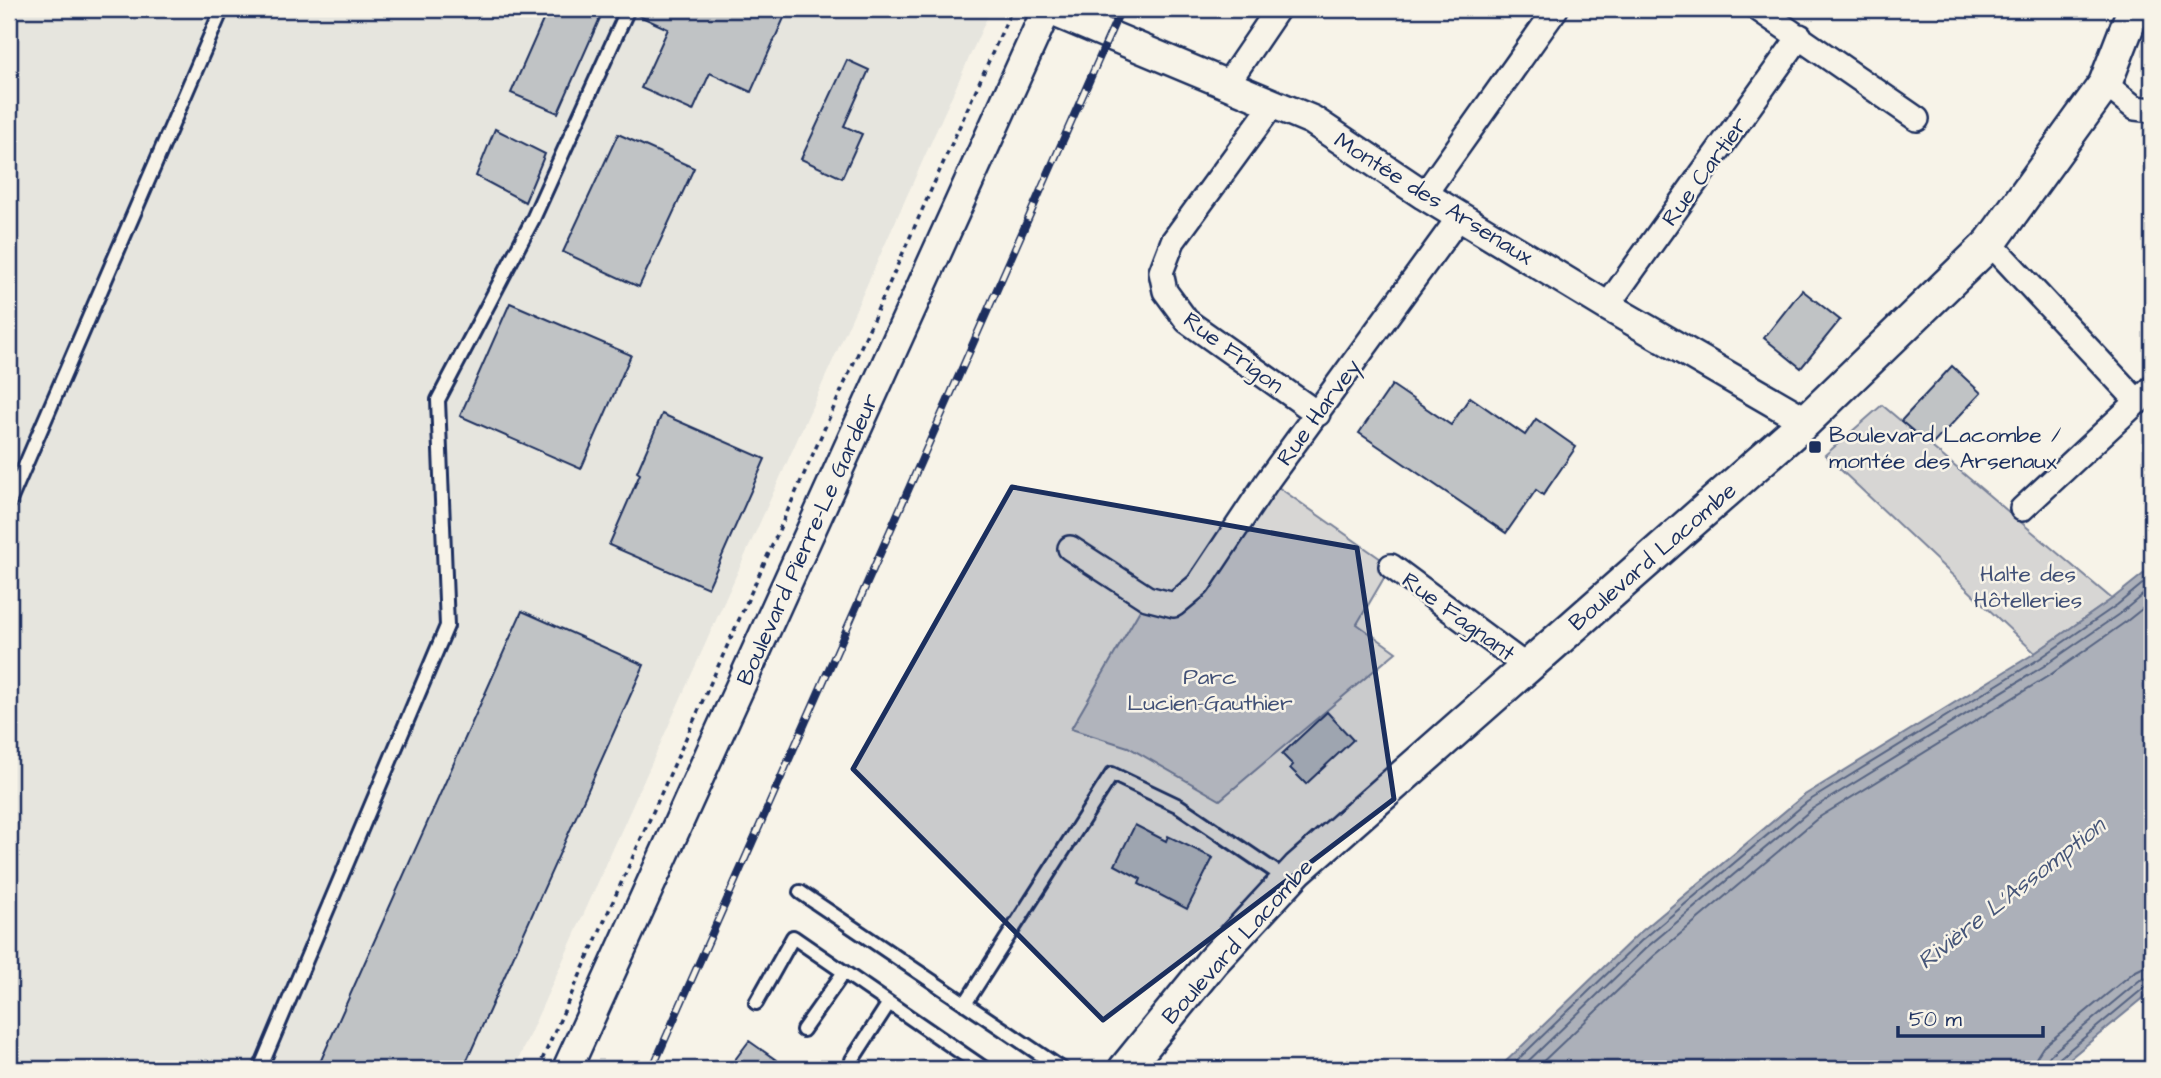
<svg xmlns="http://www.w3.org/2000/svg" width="2161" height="1078" font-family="'Architects Daughter',sans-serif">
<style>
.built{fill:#e6e5de}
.green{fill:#d7d6d4;stroke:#798299;stroke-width:2}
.water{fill:#acb0b9;stroke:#727c95;stroke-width:2}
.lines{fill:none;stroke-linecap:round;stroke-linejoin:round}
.shore{stroke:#556382;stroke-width:2}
.building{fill:#c0c3c5;stroke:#1b2f5e;stroke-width:2}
.service-casing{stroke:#1b2f5e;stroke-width:18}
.minor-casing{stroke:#1b2f5e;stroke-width:28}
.tertiary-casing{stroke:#1b2f5e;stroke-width:33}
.secondary-casing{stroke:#1b2f5e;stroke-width:37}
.path{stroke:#1b2f5e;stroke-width:3.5;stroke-dasharray:5 5;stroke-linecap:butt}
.service{stroke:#f7f3e8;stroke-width:12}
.minor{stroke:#f7f3e8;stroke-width:23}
.tertiary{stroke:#f7f3e8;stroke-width:28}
.secondary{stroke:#f7f3e8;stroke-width:32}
.rail-casing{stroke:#1b2f5e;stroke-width:8}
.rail{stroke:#f7f3e8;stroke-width:5;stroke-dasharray:16;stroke-linecap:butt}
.marked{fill:#1b2f5e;fill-opacity:0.2;stroke:#1b2f5e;stroke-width:5;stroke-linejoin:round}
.poi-dot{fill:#1b2f5e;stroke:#f7f3e8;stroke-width:2.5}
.labels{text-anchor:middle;stroke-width:5;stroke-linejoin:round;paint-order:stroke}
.street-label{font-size:23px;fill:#1b2f5e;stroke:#f7f3e8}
.poi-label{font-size:23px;fill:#1b2f5e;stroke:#f7f3e8;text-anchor:start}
.park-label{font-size:23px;fill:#415076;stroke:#f7f3e8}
.water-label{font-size:24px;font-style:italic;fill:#465679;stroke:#f7f3e8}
</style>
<rect width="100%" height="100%" fill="#f7f3e8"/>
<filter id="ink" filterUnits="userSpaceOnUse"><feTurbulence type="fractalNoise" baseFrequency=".0143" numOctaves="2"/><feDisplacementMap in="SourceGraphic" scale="14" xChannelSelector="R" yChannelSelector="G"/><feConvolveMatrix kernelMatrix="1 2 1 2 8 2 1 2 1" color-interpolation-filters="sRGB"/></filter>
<g filter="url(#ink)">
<!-- built -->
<path class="built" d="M9 9H991L514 1069H9Z"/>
<!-- green -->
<path class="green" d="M1882 405 2112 599 2035 653 1825 455Z
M1268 480 1391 566 1357 624 1396 652 1220 800 1128 747 1071 729 1147 598 1174 605Z"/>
<!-- water -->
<path class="water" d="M2152 567V991L2057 1069H1498L1636 936 1803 796 2035 653 2112 599Z"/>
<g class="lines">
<!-- shore -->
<path class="shore" d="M1508 1069 1641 941 1807 802 2039 659 2117 605 2152 576
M1520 1069 1646 948 1812 809 2044 666 2122 612 2152 587
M1535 1069 1654 956 1818 818 2050 675 2127 621 2152 601
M2034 1069 2036 1058 2043 1047 2134 972 2144 967 2152 966
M2045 1069V1062L2051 1054 2140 980 2152 977
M2053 1069 2056 1061 2145 987 2152 986"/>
</g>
<!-- building -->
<path class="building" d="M548 9H604L558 113 511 93Z
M637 9H788L751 92 710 73 693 111 641 88 668 29 635 14Z
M847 60 869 70 844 126 862 134 842 178 801 159Z
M495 129 545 154 525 202 476 176Z
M618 134 694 168 639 287 563 252Z
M1802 290 1840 320 1801 368 1764 338Z
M510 303 631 355 581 469 460 416Z
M1952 366 1981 393 1931 446 1901 421Z
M1392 385 1451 425 1470 397 1525 435 1536 419 1576 447 1543 495 1536 490 1506 533 1359 433Z
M662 414 765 459 708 588 609 545 640 474 637 472Z
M522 611 644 665 463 1069H317Z
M1327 712 1353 740 1306 784 1290 768 1293 765 1282 754Z
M1135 825 1166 841 1168 836 1213 858 1187 909 1139 884 1141 879 1115 865Z
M749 1041 789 1069H728Z"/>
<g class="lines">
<defs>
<path id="service" d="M9 503 222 9
M800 892 1062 1069
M756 1003 793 937 985 1069
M965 1004 1112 774 1179 806 1288 880
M803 1030 844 972
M852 1060 889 1003
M260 1069 447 626 438 400 533 219 628 9"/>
<path id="minor" d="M1758 9 1917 119
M1227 84 1278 9
M2105 84 2135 108 2152 110
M1273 104 1173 241 1161 272 1165 291 1187 321 1318 414
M1424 195 1556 9
M1990 243 2138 402
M1607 306 1800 36
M2022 509 2152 388
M1070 548 1147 598 1174 605 1198 585 1268 480 1460 216
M1391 566 1527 667"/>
<path id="tertiary" d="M1047 9 1312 120 1424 195 1607 306 1806 421
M567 1069 1047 9"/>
<path id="secondary" d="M1125 1069 1212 962 1298 869 1806 421 1990 243 2105 84 2134 9"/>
</defs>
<!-- service casing -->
<use href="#service" class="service-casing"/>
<!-- minor casing -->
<use href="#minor" class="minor-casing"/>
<!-- tertiary casing -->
<use href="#tertiary" class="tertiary-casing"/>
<!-- secondary casing -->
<use href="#secondary" class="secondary-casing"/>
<!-- path -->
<path class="path" d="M538 1069 1012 9"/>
<!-- service -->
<use href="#service" class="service"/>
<!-- minor -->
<use href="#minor" class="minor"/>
<!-- tertiary -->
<use href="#tertiary" class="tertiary"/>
<!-- secondary -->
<use href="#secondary" class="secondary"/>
<defs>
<path id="rail" d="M652 1069 1121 9"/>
</defs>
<!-- rail casing -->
<use href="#rail" class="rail-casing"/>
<!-- rail -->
<use href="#rail" class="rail"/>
</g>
</g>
<!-- marked area -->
<path class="marked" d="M1012 487 1357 548 1394 799 1103 1020 853 769Z"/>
<!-- markers -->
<rect class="poi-dot" x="1808" y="440" width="14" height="14" rx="3.5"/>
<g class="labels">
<!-- street labels -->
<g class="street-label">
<text transform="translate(1704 171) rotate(-54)" y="8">Rue Cartier</text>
<text transform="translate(1434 198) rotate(32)" y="8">Montée des Arsenaux</text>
<text transform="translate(1234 352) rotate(37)" y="8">Rue Frigon</text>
<text transform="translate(1318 412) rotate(-54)" y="8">Rue Harvey</text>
<text transform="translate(807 539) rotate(-66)" y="8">Boulevard Pierre-Le Gardeur</text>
<text transform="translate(1652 556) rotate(-41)" y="8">Boulevard Lacombe</text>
<text transform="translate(1459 616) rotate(36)" y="8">Rue Fagnant</text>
<text transform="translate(1237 941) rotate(-48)" y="8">Boulevard Lacombe</text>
</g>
<!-- poi labels -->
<g class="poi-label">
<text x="1829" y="442">Boulevard Lacombe /<tspan x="1829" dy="26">montée des Arsenaux</tspan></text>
</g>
<!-- park labels -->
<g class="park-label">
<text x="2028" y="581">Halte des<tspan x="2028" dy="26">Hôtelleries</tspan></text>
<text x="1210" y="684">Parc<tspan x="1210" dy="26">Lucien-Gauthier</tspan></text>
</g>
<!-- water labels -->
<g class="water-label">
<text transform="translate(2011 893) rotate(-38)" y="8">Rivière L'Assomption</text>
</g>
</g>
<!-- margin -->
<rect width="2161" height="1078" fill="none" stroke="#f7f3e8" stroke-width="35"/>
<rect x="18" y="18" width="2126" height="1043" fill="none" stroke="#1b2f5e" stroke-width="2.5" filter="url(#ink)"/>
<!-- scale -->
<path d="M1898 1026v10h145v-10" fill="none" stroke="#1b2f5e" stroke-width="3.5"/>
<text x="1909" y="1026" font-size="21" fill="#1b2f5e" stroke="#f7f3e8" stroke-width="5" paint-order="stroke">50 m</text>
</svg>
